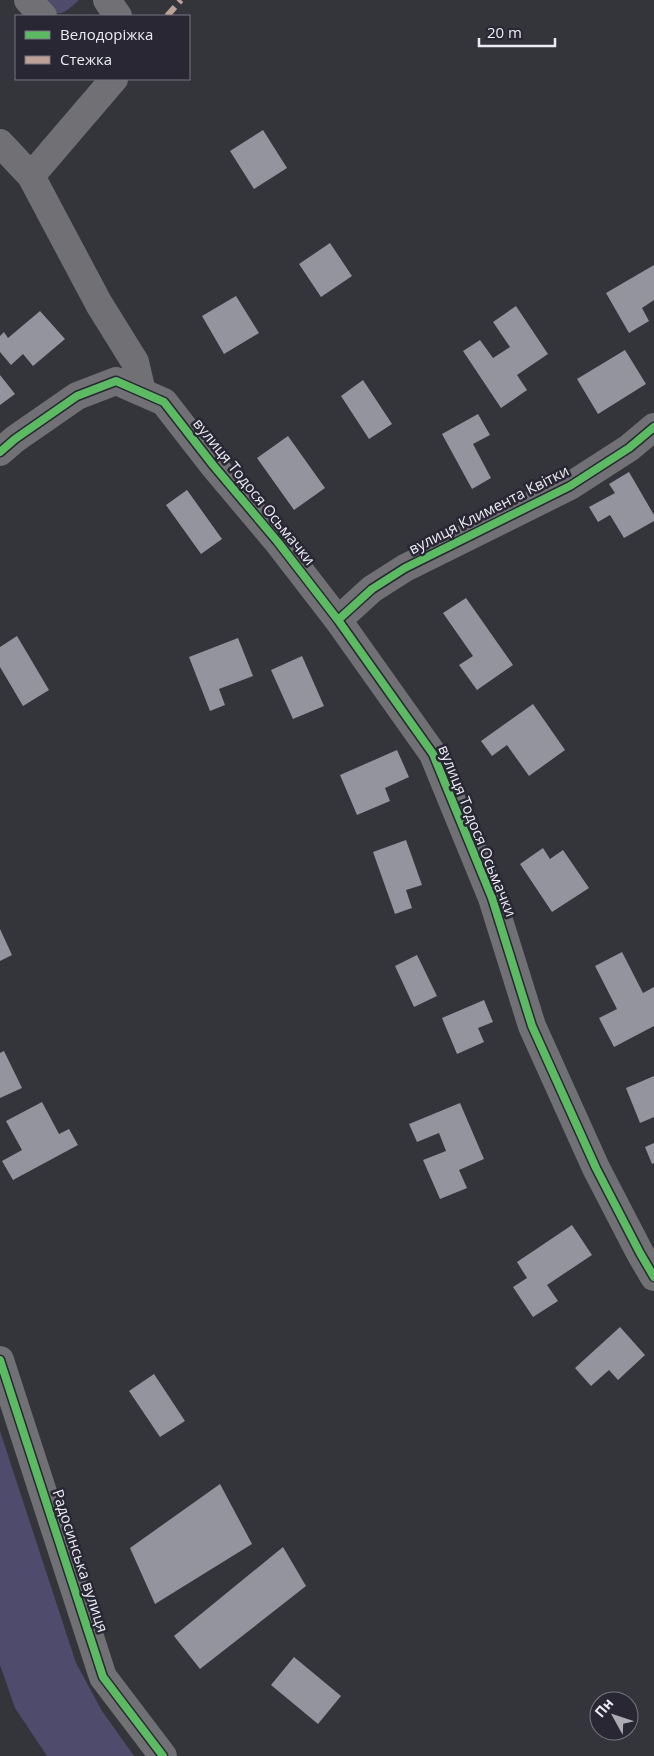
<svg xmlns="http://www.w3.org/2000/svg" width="654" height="1756" font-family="'Open Sans',sans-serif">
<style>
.green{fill:#4e4b6d}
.building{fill:#94949e}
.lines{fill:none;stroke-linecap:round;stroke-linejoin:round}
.minor{stroke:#707075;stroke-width:28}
.quiet{stroke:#bda197;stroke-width:6;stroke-dasharray:12 6;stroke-linecap:butt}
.cycleway-casing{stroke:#282733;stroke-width:11}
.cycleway{stroke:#5cba63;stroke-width:8}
.labels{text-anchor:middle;stroke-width:5;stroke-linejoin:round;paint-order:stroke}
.street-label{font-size:15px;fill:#ececf5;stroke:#282733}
</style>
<rect width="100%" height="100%" fill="#34343b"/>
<!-- green -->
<path class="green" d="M38 0H79C61 17 56 19 38 0Z
M0 1431 76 1663 102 1711 134 1756H47L15 1708 0 1665Z"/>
<!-- building -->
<path class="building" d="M263 130 287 168 254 189 230 151Z
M330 243 352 276 321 297 299 264Z
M654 265V300L642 308 649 321 629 333 606 293Z
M236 296 259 333 224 354 202 316Z
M516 306 548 354 517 375 527 390 501 408 463 351 480 340 493 358 510 347 493 322Z
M40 311 65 339 33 366 23 354 11 365 0 352V336L4 332 8 338Z
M625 350 646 384 598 414 577 379Z
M0 375 15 394 0 405Z
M363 380 392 424 369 439 341 396Z
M478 414 490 435 473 444 491 478 472 489 442 434Z
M288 436 325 488 294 510 257 458Z
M629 472 654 515V521L624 538 610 515 598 522 589 507 615 493 609 484Z
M187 490 222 539 201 554 166 505Z
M466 598 513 665 477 690 459 665 473 656 443 613Z
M17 636 49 690 23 706 0 667V647Z
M238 638 253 676 219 689 225 705 210 711 189 657Z
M302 656 324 706 293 719 271 670Z
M533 704 565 750 529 776 507 745 492 756 481 741Z
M397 750 409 777 385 788 390 801 357 815 340 775Z
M406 840 422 885 406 890 412 908 395 914 373 852Z
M543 848 550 859 563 850 589 888 552 912 520 864Z
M0 929 12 955 0 961Z
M622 952 643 993 654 987V1026L614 1047 599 1018 617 1009 595 966Z
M417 955 437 996 414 1007 395 966Z
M484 1000 493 1022 478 1028 484 1042 457 1054 442 1018Z
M4 1051 22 1088 0 1098V1053Z
M654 1076V1117L640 1123 626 1088Z
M42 1102 59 1134 69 1129 78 1145 13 1180 2 1161 22 1150 6 1121Z
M460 1103 484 1159 459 1170 467 1188 440 1199 423 1160 446 1151 439 1133 417 1142 409 1124Z
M654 1143V1163L652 1164 645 1147Z
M572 1225 592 1255 547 1285 558 1301 533 1317 513 1287 527 1278 517 1262Z
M620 1327 645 1355 618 1380 609 1370 591 1386 575 1368Z
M154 1374 185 1421 160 1437 129 1391Z
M220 1484 252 1544 155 1604 130 1548Z
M283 1547 306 1586 200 1669 174 1636Z
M294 1657 341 1696 318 1724 271 1685Z"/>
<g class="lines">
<!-- minor -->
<path class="minor" d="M28 0 43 16
M107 0 118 16
M114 79 31 176 99 304 135 362 142 392
M0 143 31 176
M0 452 15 439 77 396 116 381 164 402 213 465 277 541 338 620 433 754 492 898 532 1026 596 1168 640 1253 654 1277
M338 620 372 589 405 568 570 486 629 448 654 427
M0 1360 103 1677 163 1756"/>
<!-- quiet -->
<path class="quiet" d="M167 16 181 0"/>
<defs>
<path id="cycleway" d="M0 452 15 439 77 396 116 381 164 402 213 465 277 541 338 620 433 754 492 898 532 1026 596 1168 640 1253 654 1277
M338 620 372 589 405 568 570 486 629 448 654 427
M0 1360 103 1677 163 1756"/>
</defs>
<!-- cycleway casing -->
<use href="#cycleway" class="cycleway-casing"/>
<!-- cycleway -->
<use href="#cycleway" class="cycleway"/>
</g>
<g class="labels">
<!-- street labels -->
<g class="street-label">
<text transform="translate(254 492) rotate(51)" y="5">вулиця Тодося Осьмачки</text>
<text transform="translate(489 510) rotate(-27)" y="5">вулиця Климента Квітки</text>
<text transform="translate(477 831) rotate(68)" y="5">вулиця Тодося Осьмачки</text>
<text transform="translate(80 1561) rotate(72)" y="5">Радосинська вулиця</text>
</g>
</g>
<!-- legend -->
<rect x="15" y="15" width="175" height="65" fill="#282733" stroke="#767681"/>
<rect x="25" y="31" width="25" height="8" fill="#5cba63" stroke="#767681"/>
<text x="60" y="40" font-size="15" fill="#ececf5">Велодоріжка</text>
<rect x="25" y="56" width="25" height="8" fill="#bda197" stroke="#767681"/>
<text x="60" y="65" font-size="15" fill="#ececf5">Стежка</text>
<!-- north arrow -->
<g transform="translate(614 1716) rotate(310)"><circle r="24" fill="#282733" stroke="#767681"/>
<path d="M0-4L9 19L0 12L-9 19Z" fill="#acacb4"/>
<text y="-8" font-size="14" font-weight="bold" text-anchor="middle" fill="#ececf5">Пн</text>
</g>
<!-- scale -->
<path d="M479 38v8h76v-8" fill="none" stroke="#ececf5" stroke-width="2.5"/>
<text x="487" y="38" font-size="15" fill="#ececf5" stroke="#282733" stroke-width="4" paint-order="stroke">20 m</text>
</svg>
